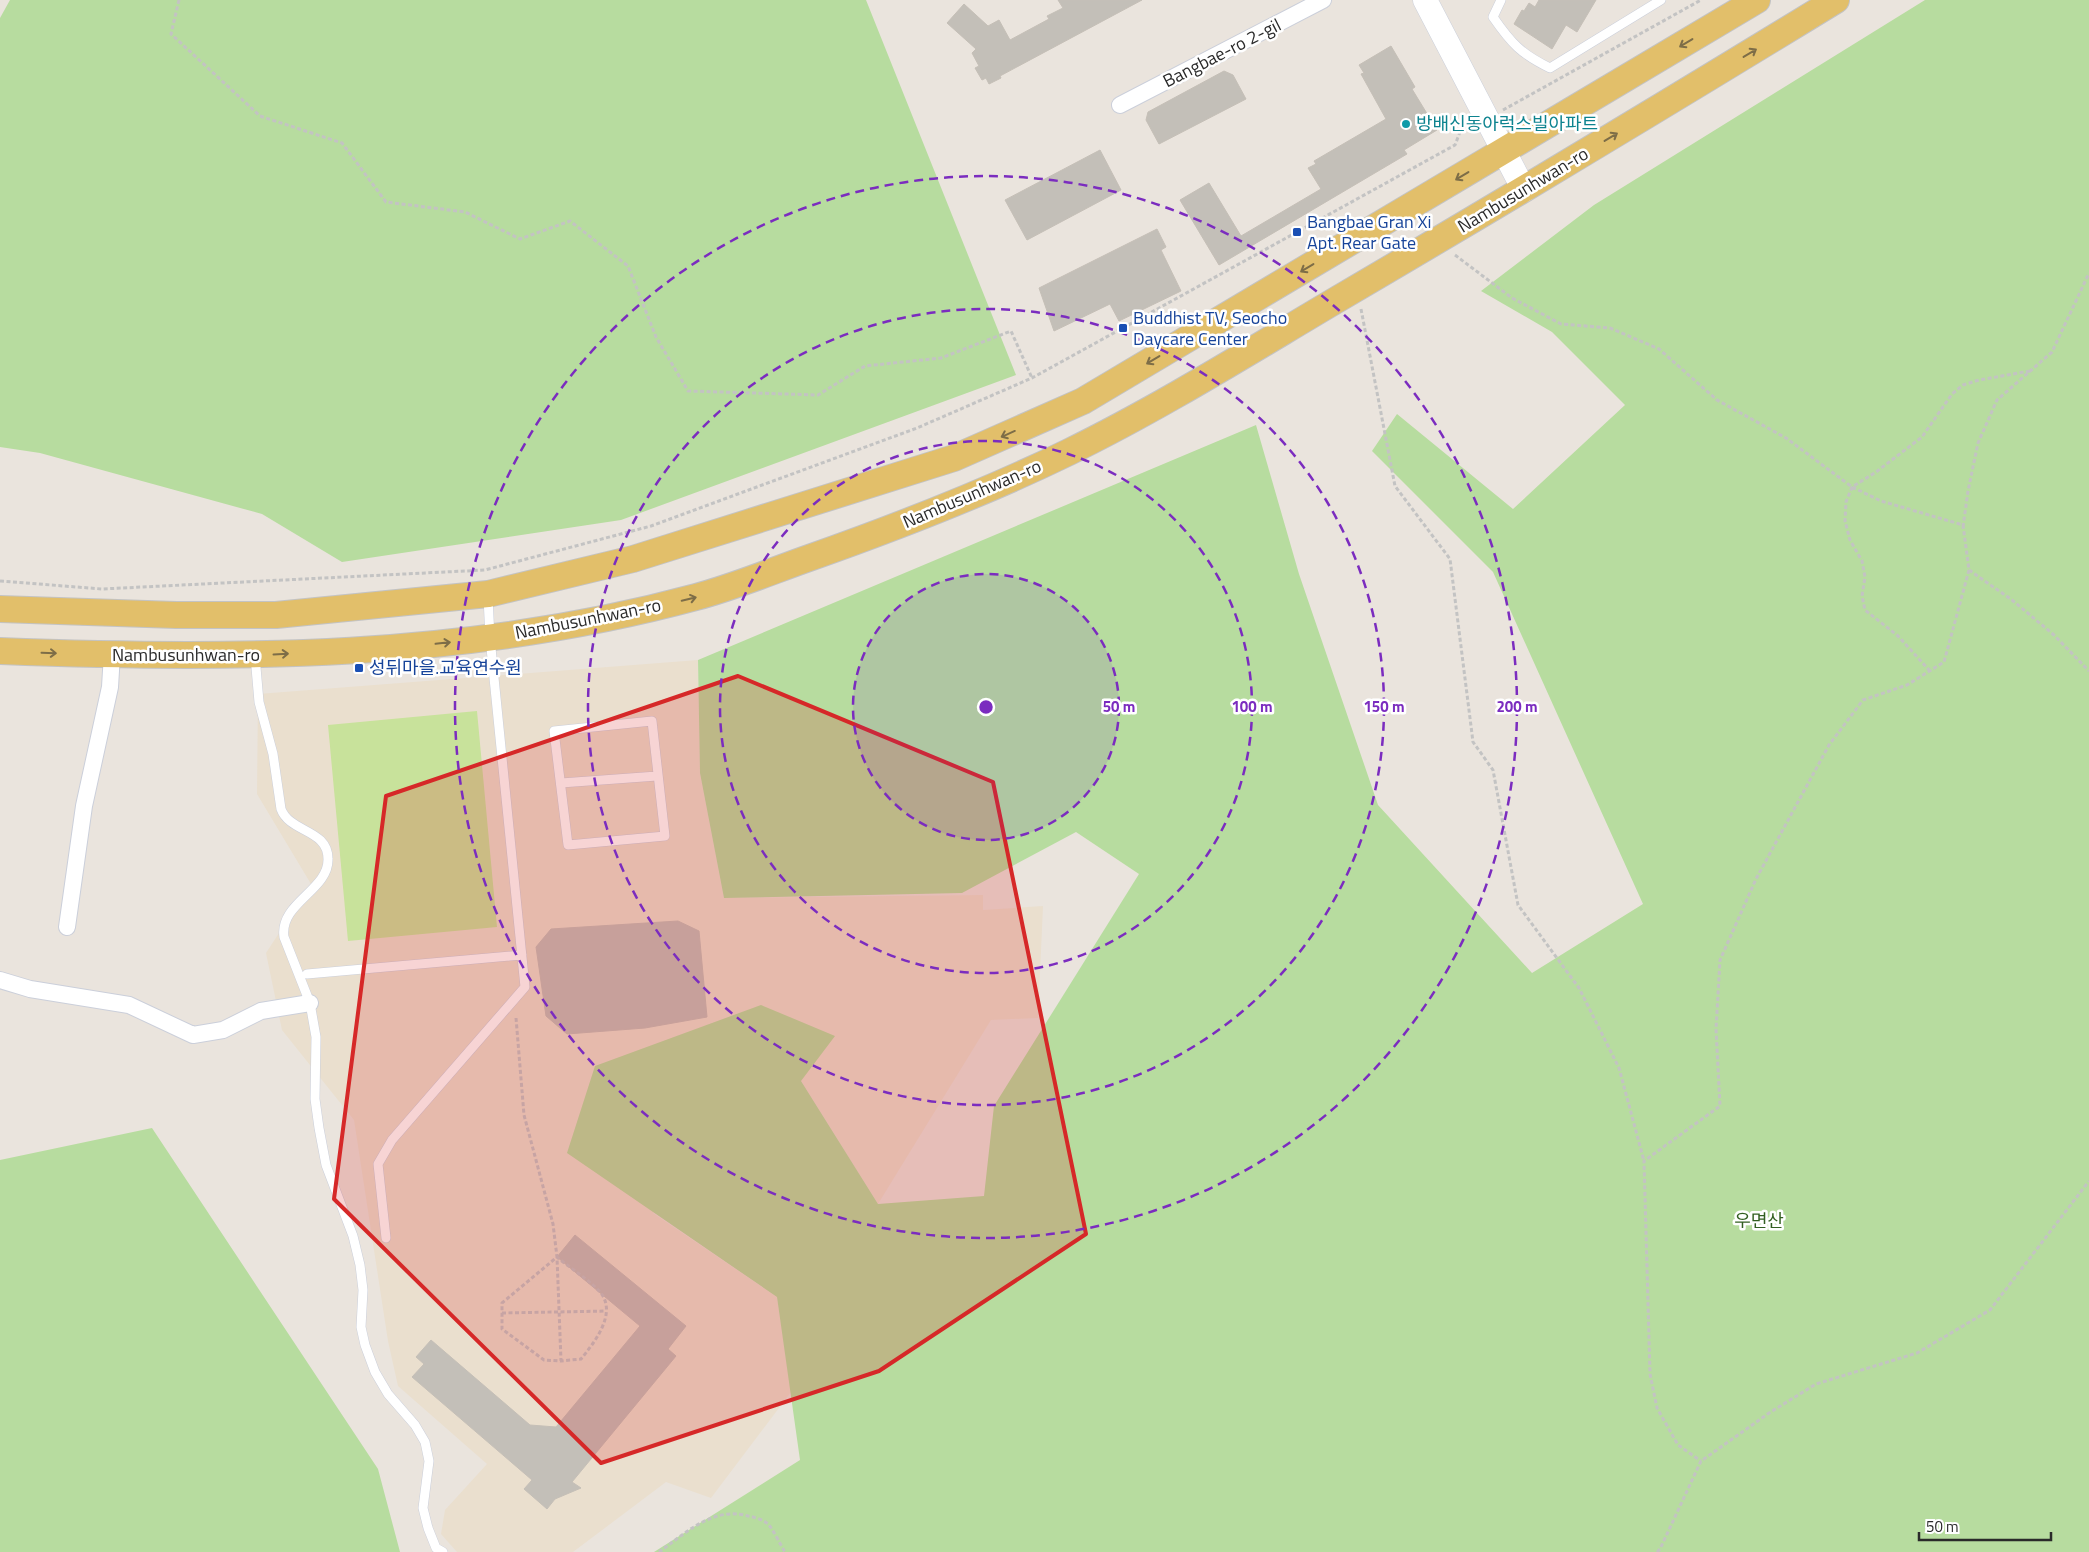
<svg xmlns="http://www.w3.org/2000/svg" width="2089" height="1552" font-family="'Titillium Web','Noto Sans KR',sans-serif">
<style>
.education{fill:#eadfce}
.green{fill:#b7dc9f}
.pitch{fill:#c8e29b}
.building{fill:#c3bfb8;stroke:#c5bfb7}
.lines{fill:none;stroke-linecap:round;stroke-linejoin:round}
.service-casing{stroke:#cbcfda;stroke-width:10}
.minor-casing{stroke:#cbcfda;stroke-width:18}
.secondary-casing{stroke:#cbcfda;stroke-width:25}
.primary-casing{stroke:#c3c3c3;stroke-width:28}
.path{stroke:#c3c3c3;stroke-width:3;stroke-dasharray:4 2.5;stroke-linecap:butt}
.service{stroke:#fff;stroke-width:9}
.minor{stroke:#fff;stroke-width:16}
.secondary{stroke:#fff;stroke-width:24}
.primary{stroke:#e2bf6a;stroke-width:26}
.oneway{stroke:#7d6d47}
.marked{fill:#d62828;fill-opacity:0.2;stroke:#d62828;stroke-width:4;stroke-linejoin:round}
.ring{fill:none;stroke:#7b2cbf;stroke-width:2.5;stroke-dasharray:9 6}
.culture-dot{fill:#0f9aa8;stroke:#fff;stroke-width:2}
.transit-dot{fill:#1a4fb4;stroke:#fff;stroke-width:2}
.labels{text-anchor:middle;stroke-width:5;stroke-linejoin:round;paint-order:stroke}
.street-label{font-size:18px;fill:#2a2a2a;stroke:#fff}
.culture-label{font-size:18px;fill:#0d838f;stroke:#fff;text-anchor:start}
.transit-label{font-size:18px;fill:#164399;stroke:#fff;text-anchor:start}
.park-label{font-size:18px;fill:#325f21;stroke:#fff}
.centre{fill:#7b2cbf;stroke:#fff;stroke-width:2.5}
.ring-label{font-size:15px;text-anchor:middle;font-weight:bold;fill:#7b2cbf;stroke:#fff;stroke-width:5;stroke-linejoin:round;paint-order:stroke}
</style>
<rect width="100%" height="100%" fill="#eae4dd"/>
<!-- education -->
<path class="education" d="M698 660 700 773 724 898 983 895V910L1043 906 1038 1018 991 1020 878 1204 801 1081 653 1213 777 1297 791 1392 711 1498 666 1482 573 1552H457L441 1534 445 1510 487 1464 398 1386 388 1341 354 1120 282 1030 266 953 311 884 257 794 258 694Z"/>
<!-- green -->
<path class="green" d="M10 0H866L1016 375 621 520 342 562 262 514 40 453 0 447V18Z
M1925 0H2089V1552H654L800 1460 777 1297 567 1153 595 1066 761 1005 835 1036 801 1081 878 1204 984 1196 994 1106 1139 874 1076 832 962 893 724 898 700 773 698 660 1256 425 1299 574 1378 805 1532 973 1643 904 1493 572 1372 451 1397 414 1513 509 1625 405 1552 332 1481 291 1594 205Z
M152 1128 378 1469 400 1552H0V1160Z"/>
<!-- pitch -->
<path class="pitch" d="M477 711 497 927 348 941 328 725Z"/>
<!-- building -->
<path class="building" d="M1058 0H1142L1000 76 1001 78 989 84 986 78 982 80 975 68 979 66 972 53 976 49 947 23 964 4 988 26 999 20 1010 40 1049 19 1047 16 1063 8Z
M1539 0H1596L1577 32 1566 25 1552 49 1514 24 1522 10 1524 11 1529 3 1535 7Z
M1391 46 1415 87 1412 89 1437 130 1404 150 1407 154 1219 265 1180 200 1209 183 1241 236 1321 189 1308 168 1316 164 1314 161 1386 119 1361 74 1364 73 1359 65Z
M1224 71 1233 75 1246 99 1159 144 1146 120 1148 112Z
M1100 150 1121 190 1027 240 1005 200Z
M1157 229 1166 247 1161 250 1181 291 1119 321 1110 304 1054 331 1039 288Z
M678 921 699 931 707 1017 645 1028 567 1034 546 1016 536 947 551 929Z
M575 1235 686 1326 668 1349 676 1356 572 1482 581 1488 555 1499 547 1509 524 1489 532 1480 412 1377 424 1364 416 1357 431 1340 530 1425 556 1427 640 1326 557 1257Z"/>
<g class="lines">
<defs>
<path id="service" d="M1501 0 1493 17C1511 43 1521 54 1550 68L1661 0
M255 656 259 702 273 754 281 809C290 833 328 829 328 859 329 890 279 903 284 937L310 1003 316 1037 315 1099 319 1128 326 1165 353 1236 360 1265 363 1290 361 1327 365 1345 375 1372 388 1394 415 1425 425 1442 429 1461 423 1508 428 1528 436 1548 443 1552
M652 721 665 836 568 845 554 731Z
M561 783 657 776
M307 974 522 955
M386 1238 378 1164 392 1140 525 987 490 638 488 597"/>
<path id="minor" d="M1120 105 1323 0
M67 927 84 806 110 687 112 654
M0 980 30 989 129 1005 193 1035 223 1030 261 1011 310 1003"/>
<path id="secondary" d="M1425 0 1524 190"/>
<path id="primary" d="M0 609 176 615H276L488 594 633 559 954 458 1083 401 1757 0
M0 651C235 660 467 659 696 597 734 587 772 571 809 558 897 527 985 493 1069 452 1161 407 1250 351 1338 299 1505 201 1671 101 1836 0"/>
</defs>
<!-- service casing -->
<use href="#service" class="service-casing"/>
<!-- minor casing -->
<use href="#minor" class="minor-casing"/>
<!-- secondary casing -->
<use href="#secondary" class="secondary-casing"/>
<!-- primary casing -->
<use href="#primary" class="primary-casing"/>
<!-- path -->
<path class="path" d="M179 0 171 34 260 116 342 143 386 202 465 212 520 239 570 221 628 266 656 337 688 391 818 395 865 366 941 358 1011 331 1032 378
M1503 110 1701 0
M1455 255 1512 298 1561 324 1610 328 1659 349 1717 400 1786 438 1852 487 1881 501 1963 525 1969 570 1944 662 1907 685 1863 700 1829 745 1756 879 1720 960 1716 1029 1720 1106 1644 1161 1650 1374 1657 1408 1678 1445 1701 1461
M1361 309 1395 486 1450 559 1473 742 1493 770 1518 905 1579 988 1619 1068 1644 1161
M1963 527 1968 491 1978 443 1997 400 2052 352 2089 273
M1969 570 2012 600 2054 635 2089 671
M0 581 102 589 485 570 651 526 917 428 1032 378 1455 145 1460 132 1468 127
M1930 671 1898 636 1865 610 1862 596 1865 577 1862 561 1850 540 1845 521 1846 502 1852 487 1876 472 1922 437 1952 394 1963 385 1979 380 2030 371
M516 1018 524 1115 553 1224 557 1257 561 1361 544 1360 502 1329V1303L557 1257C570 1268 588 1279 600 1292 618 1313 594 1343 581 1359L561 1361
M502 1313 606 1311
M659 1552C686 1533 713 1506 748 1516 755 1517 764 1520 769 1525 775 1533 780 1544 785 1552
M1657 1552 1660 1549 1701 1461 1769 1413 1816 1384 1917 1353 1990 1310 2089 1181"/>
<!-- service -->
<use href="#service" class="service"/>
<!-- minor -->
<use href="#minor" class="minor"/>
<!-- secondary -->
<use href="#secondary" class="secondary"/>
<!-- primary -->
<use href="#primary" class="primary"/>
</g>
<!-- one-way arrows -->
<defs><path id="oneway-shaft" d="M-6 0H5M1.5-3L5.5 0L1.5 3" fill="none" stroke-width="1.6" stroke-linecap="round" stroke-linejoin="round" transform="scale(1.25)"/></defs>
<g class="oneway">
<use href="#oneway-shaft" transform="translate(1686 43) rotate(149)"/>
<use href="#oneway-shaft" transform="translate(1750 53) rotate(-31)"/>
<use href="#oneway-shaft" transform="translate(1611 137) rotate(-31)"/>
<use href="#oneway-shaft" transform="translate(1462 176) rotate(149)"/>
<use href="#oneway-shaft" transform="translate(1307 268) rotate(149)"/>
<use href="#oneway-shaft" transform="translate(1153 360) rotate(149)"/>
<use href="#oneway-shaft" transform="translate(1008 434) rotate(156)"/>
<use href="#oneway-shaft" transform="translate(689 599) rotate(-13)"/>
<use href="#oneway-shaft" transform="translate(443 643) rotate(-6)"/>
<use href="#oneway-shaft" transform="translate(49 653) rotate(2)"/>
<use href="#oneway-shaft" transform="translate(281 654) rotate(-3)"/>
</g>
<!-- marked area -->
<path class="marked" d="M738 676 993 782 1086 1234 879 1371 601 1463 334 1199 386 796Z"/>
<!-- distance rings -->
<circle cx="986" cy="707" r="133" fill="#7b2cbf" fill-opacity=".12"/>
<g class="ring">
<circle cx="986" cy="707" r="133"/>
<circle cx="986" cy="707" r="266"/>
<circle cx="986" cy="707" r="398"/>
<circle cx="986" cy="707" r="531"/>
</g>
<!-- markers -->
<circle class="culture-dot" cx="1406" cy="124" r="5"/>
<g class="transit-dot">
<rect x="1292" y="227" width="10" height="10" rx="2.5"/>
<rect x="1118" y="323" width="10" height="10" rx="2.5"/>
<rect x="354" y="663" width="10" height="10" rx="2.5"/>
</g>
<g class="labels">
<!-- street labels -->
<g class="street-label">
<text transform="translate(1222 53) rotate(-27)" y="6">Bangbae-ro 2-gil</text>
<text transform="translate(1523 190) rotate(-31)" y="6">Nambusunhwan-ro</text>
<text transform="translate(972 494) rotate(-23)" y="6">Nambusunhwan-ro</text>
<text transform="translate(588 619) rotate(-11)" y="6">Nambusunhwan-ro</text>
<text x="186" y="661">Nambusunhwan-ro</text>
</g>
<!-- culture labels -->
<g class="culture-label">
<text x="1416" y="130">방배신동아럭스빌아파트</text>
</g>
<!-- transit labels -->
<g class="transit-label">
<text x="1307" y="228">Bangbae Gran Xi<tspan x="1307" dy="21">Apt. Rear Gate</tspan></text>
<text x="1133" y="324">Buddhist TV, Seocho<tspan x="1133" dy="21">Daycare Center</tspan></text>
<text x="369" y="674">성뒤마을.교육연수원</text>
</g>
<!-- park labels -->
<g class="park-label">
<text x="1759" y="1227">우면산</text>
</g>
</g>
<circle cx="986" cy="707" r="8" class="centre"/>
<g class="ring-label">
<text x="1119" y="712">50 m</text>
<text x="1252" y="712">100 m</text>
<text x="1384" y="712">150 m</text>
<text x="1517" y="712">200 m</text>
</g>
<!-- scale -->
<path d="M1919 1532v8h132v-8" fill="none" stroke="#2a2a2a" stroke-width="2.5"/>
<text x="1926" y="1532" font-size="15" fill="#2a2a2a" stroke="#ffffff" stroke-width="4" paint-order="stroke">50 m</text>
</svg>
